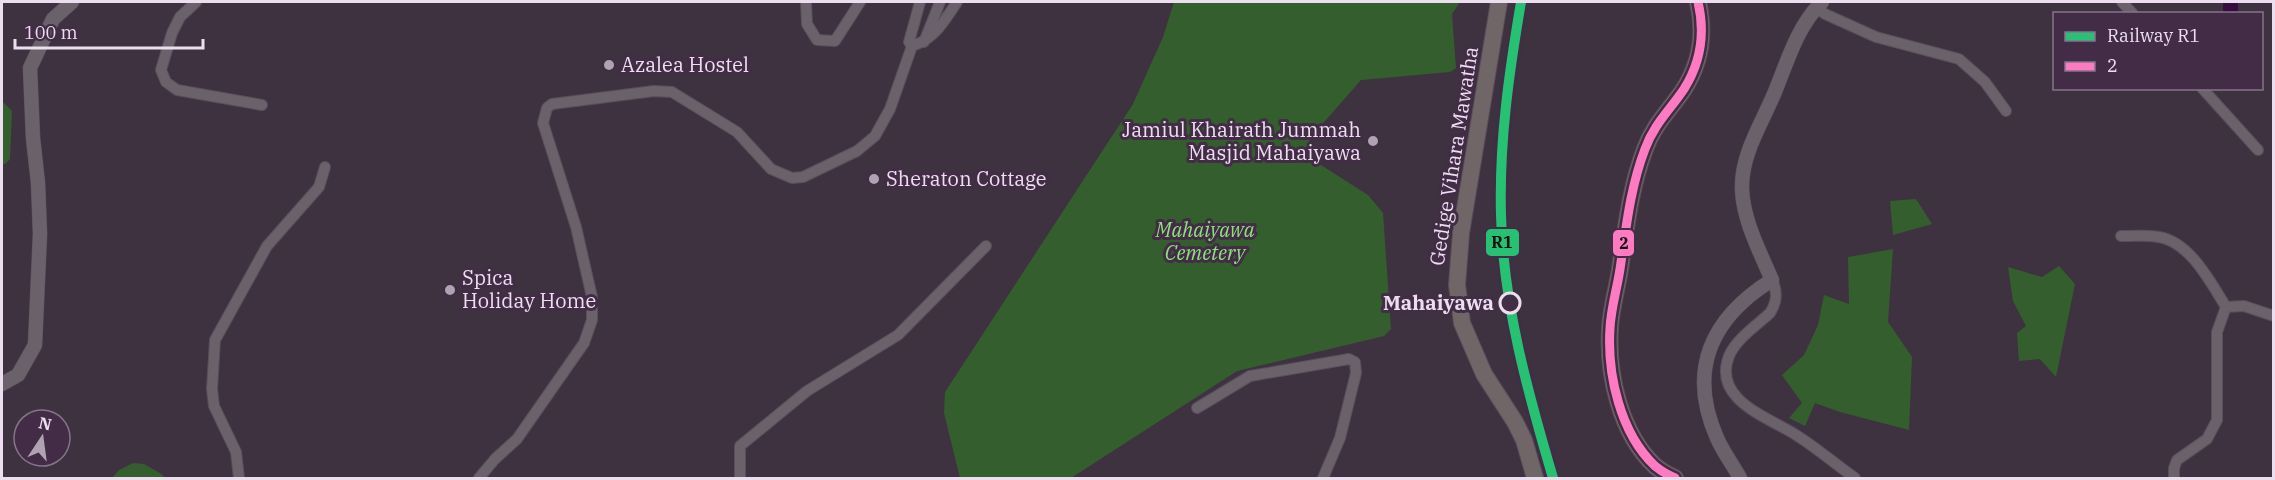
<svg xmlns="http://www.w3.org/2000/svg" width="2275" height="480" font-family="'IBM Plex Serif',serif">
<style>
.green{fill:#355e2e}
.water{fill:#370d3f}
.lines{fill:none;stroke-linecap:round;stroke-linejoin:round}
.minor-casing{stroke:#594e5b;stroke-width:12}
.tertiary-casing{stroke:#594e5b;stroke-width:15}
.primary-casing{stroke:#594e5b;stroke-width:18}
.trunk-casing{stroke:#594e5b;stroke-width:18}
.minor{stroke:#6a616b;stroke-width:10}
.tertiary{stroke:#6a616b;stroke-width:14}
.primary{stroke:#716667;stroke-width:16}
.trunk{stroke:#716663;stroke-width:16}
.bus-1-casing{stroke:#422c46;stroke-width:14}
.bus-1{stroke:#fe7ac1;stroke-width:9}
.rail-1-casing{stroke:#422c46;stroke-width:15}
.rail-1{stroke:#26c172;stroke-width:10}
.poi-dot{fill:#afa2b2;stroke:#422c46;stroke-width:2}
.stop-dot{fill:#422c46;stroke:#ecdeef;stroke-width:3}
.labels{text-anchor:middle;stroke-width:6;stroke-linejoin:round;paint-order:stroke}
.poi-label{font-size:20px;fill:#ecdeef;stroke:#422c46;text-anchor:start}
.street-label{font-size:20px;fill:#ecdeef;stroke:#422c46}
.park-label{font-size:20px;font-style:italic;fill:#8de27d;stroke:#422c46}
.stop-label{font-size:20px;font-weight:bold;fill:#ecdeef;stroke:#422c46;text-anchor:end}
.line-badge{stroke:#422c46;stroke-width:2}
.pale-badge-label{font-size:16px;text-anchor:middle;font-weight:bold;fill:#111}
</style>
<rect width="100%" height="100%" fill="#3e3240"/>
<!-- green -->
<path class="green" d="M1174 2H1460L1452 14 1456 68 1450 72 1361 80 1311 137 1307 148 1310 158 1368 195 1383 213 1391 329 1384 336 1237 371 1071 478H960L944 413 945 392 1133 104 1163 37Z
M2 101 12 111 10 159 5 164H2Z
M1916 199 1932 224 1893 235 1890 201Z
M1893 249 1888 322 1912 357 1909 430 1840 412 1815 403 1805 426 1789 418 1802 403 1782 375 1804 355 1818 325 1824 295 1849 304 1848 257Z
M2059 266 2075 284 2056 377 2040 359 2019 361 2017 333 2026 326 2013 301 2008 267 2042 277Z
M133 463 144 464 163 475 164 478H112L119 470Z"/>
<!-- water -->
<path class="water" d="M2223 2H2238V13H2223Z"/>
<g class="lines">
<defs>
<path id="minor" d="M196 2 180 17 172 33 161 70 166 82 177 90 262 105
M806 2 807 24 817 40 835 41 860 2
M920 2 909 42 912 46C935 39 944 21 957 2
M2122 2 2133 14
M1817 8 1825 14 1876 37 1959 59 1985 82 2006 111
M924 42 940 2
M2202 88 2258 150
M2121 236C2133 236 2147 235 2159 237 2190 242 2211 283 2226 307
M1772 280C1778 292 1777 302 1770 313 1757 325 1736 339 1729 356 1712 400 1768 417 1796 435 1817 448 1835 464 1855 478
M1197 408 1250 376 1349 359 1355 362 1356 373 1340 438 1323 478
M239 478 236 452 214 406 212 389 215 340 267 246 319 187 325 167
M479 478 495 459 517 439 584 343 592 320V297L576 227 543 123 547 108 552 104 654 91 672 92 737 132 771 169 792 178 803 177 857 151 875 136 890 109 912 46
M740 478V446L807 391 898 335 986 246
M2174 478V468L2177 460 2207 439 2217 420V332L2226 307 2244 306 2274 316"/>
<path id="tertiary" d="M2 384 18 375 35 345 40 234 38 183 33 138 30 68 53 19 72 2
M1740 478C1733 465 1723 452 1717 438 1687 370 1711 318 1772 280 1760 252 1743 220 1742 189 1741 155 1761 125 1774 94 1787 63 1797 26 1822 2"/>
<path id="primary" d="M1499 2 1461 233 1457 285 1462 323 1484 374 1515 422 1524 440 1535 478"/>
<path id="trunk" d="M1675 478C1668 475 1661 471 1655 466 1620 433 1607 374 1610 328 1611 308 1617 289 1620 269 1626 229 1630 188 1645 149 1654 124 1670 110 1684 89 1701 62 1705 32 1698 2"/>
</defs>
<!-- minor casing -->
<use href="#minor" class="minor-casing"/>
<!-- tertiary casing -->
<use href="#tertiary" class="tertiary-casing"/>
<!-- primary casing -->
<use href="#primary" class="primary-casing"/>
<!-- trunk casing -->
<use href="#trunk" class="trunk-casing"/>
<!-- minor -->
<use href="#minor" class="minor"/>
<!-- tertiary -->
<use href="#tertiary" class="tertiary"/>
<!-- primary -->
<use href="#primary" class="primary"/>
<!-- trunk -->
<use href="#trunk" class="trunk"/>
<defs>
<path id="bus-1" d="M1675 478C1668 475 1661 471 1655 466 1620 433 1607 374 1610 328 1611 308 1617 289 1620 269 1626 229 1630 188 1645 149 1654 124 1670 110 1684 89 1701 62 1705 32 1698 2"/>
</defs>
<!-- bus-1 casing -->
<use href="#bus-1" class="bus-1-casing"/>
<!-- bus-1 -->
<use href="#bus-1" class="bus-1"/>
<defs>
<path id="rail-1" d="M1521 2C1509 73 1499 142 1501 215 1503 304 1528 393 1553 478"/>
</defs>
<!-- rail-1 casing -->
<use href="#rail-1" class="rail-1-casing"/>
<!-- rail-1 -->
<use href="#rail-1" class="rail-1"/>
</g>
<!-- markers -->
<g class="poi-dot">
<circle cx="609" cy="65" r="6"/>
<circle cx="1373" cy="141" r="6"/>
<circle cx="874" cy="179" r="6"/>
<circle cx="450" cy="290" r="6"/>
</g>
<circle class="stop-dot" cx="1510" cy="303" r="10"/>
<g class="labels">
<!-- poi labels -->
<g class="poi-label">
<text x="621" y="72">Azalea Hostel</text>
<text x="1361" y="137" text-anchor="end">Jamiul Khairath Jummah<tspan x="1361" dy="23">Masjid Mahaiyawa</tspan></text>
<text x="886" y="186">Sheraton Cottage</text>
<text x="462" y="285">Spica<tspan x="462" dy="23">Holiday Home</tspan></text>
</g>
<!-- street labels -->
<g class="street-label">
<text transform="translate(1454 156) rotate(-81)" y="7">Gedige Vihara Mawatha</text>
</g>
<!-- park labels -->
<g class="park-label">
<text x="1205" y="237">Mahaiyawa<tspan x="1205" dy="23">Cemetery</tspan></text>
</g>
<!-- stop labels -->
<g class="stop-label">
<text x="1494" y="310">Mahaiyawa</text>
</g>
</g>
<g class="line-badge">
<rect x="1485" y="228" width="35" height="29" rx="6" fill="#26c172"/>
<rect x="1612" y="229" width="23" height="28" rx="6" fill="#fe7ac1"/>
</g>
<g class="pale-badge-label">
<text x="1502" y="248">R1</text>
<text x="1624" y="249">2</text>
</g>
<!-- border -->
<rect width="2275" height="480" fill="none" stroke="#ecdeef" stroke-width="6"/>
<!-- legend -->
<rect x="2053" y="12" width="210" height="78" fill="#422c46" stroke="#86738a" stroke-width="1.5"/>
<rect x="2065" y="32" width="30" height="9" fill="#26c172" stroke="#86738a" stroke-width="1.5"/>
<text x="2107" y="42" font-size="18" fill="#ecdeef">Railway R1</text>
<rect x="2065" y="62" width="30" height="9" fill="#fe7ac1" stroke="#86738a" stroke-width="1.5"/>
<text x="2107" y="72" font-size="18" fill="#ecdeef">2</text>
<!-- north arrow -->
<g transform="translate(42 438) rotate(13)"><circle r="28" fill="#422c46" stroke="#86738a" stroke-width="1.5"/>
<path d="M0-4.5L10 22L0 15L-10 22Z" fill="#afa2b2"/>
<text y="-9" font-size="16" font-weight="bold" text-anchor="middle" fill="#ecdeef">N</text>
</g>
<!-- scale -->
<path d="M15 39v9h188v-9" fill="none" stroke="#ecdeef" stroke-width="3"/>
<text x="24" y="39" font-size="18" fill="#ecdeef" stroke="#422c46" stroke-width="4.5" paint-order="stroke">100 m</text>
</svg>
